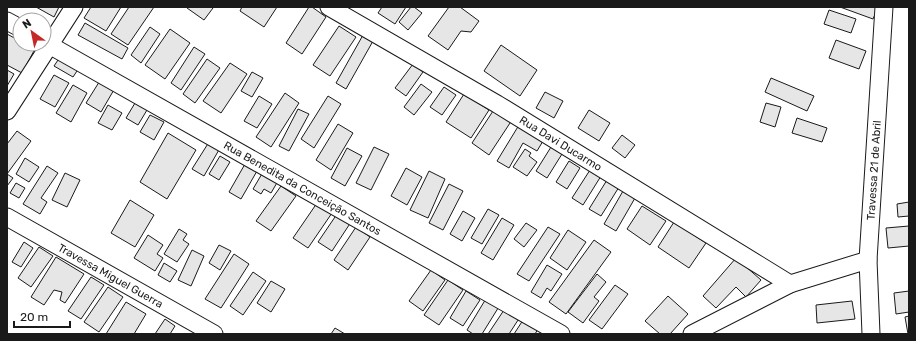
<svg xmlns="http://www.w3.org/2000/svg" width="916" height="341" font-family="Rubik,sans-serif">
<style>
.building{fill:#e6e6e6;stroke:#1a1a1a}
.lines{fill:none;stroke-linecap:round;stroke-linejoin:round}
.street-casing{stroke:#1a1a1a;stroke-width:19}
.street{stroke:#fff;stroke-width:17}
.labels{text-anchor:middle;stroke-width:3;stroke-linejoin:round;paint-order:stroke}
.street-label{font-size:11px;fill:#1a1a1a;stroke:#fff}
</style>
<rect width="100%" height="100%" fill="#fff"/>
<!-- building -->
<path class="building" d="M36 7H59L54 17Z
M91 7H121L106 31 84 18Z
M129 7H154L128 45 111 34Z
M188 7H211L213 8 204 20 187 8Z
M242 7H277L264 27 240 11Z
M309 7H312L326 17 302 54 286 43Z
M382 7H406L395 24 378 13Z
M411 7H414L422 13 408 30 399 22Z
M449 7H460L479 21 471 32 461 31 448 50 428 36Z
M840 7H878L873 19Z
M829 10 856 19 851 33 824 24Z
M85 23 128 48 122 59 78 35Z
M339 26 356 37 330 76 313 65Z
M150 27 160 34 141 63 131 55Z
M170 29 190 43 165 79 145 65Z
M7 34 20 41V44H25L35 49 22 73 7 65Z
M363 35 373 41 346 89 336 83Z
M836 40 866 51 859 69 829 58Z
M501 45 537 70 520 96 484 71Z
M194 47 205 54 181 90 171 83Z
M60 57 79 68 73 77 54 66Z
M207 59 220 68 195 103 183 94Z
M230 63 247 74 221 113 203 101Z
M413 64 423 72 406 96 395 88Z
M7 70 14 74 7 86Z
M252 72 263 78 252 97 241 91Z
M54 75 69 83 55 107 40 99Z
M771 78 814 96 807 111 765 92Z
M101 79 115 88 101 112 86 103Z
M421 84 432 92 414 115 404 107Z
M73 85 87 93 71 122 56 113Z
M444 87 456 95 442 115 430 107Z
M545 92 563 101 554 118 536 108Z
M285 93 299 103 271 147 256 137Z
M464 94 489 110 471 138 446 122Z
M259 96 272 104 257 128 244 121Z
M328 96 341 104 314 148 301 139Z
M135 103 147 110 138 125 126 118Z
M766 103 781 107 775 127 760 122Z
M108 105 122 113 112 130 98 123Z
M495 108 512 120 489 155 472 143Z
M298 109 309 114 289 151 279 146Z
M589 110 610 123 599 141 578 128Z
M150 115 164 122 154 140 140 132Z
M797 118 827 128 822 142 792 133Z
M338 124 353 133 331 170 316 160Z
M519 125 543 141 537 151 523 143 509 168 497 161Z
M17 131 31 141 7 174 13 178 7 186V144Z
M168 133 196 150 167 199 140 182Z
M622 135 635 145 625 158 612 148Z
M209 142 220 148 204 176 192 169Z
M374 147 389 154 371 190 356 183Z
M551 147 562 154 547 178 536 171Z
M347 148 362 156 345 186 331 178Z
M525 149 531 153 529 156 537 162 527 176 513 167Z
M220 156 230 162 219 180 209 174Z
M25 158 39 167 29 182 16 174Z
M569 161 580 168 567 189 556 182Z
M245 164 257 171 241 199 229 192Z
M47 166 58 173 41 198 47 202 40 214 23 204Z
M406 168 422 177 407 205 391 196Z
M590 170 601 176 583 205 572 198Z
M429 171 445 179 428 218 410 210Z
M263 172 278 181 271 193 264 189 261 194 253 189Z
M65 173 80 180 67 207 52 200Z
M607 180 619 187 601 216 589 209Z
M16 183 25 188 19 198 10 193Z
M449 184 463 191 443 230 429 223Z
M281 186 296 196 271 231 256 221Z
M623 191 635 198 616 231 604 224Z
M130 200 154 215 135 247 111 233Z
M909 202V216L898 217 897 204Z
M317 203 332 213 308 248 293 238Z
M642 206 666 221 650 245 627 229Z
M488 209 499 215 482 244 471 238Z
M463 211 475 218 462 241 450 234Z
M337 214 351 222 332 251 318 242Z
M502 218 514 225 493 260 481 253Z
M674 222 706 243 689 268 658 247Z
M526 223 537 230 524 247 514 239Z
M909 226V246L888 248 886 228Z
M356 227 370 237 348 270 334 260Z
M548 227 560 234 529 281 517 274Z
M179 229 187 234 183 240 189 244 177 262 164 254Z
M568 230 586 242 567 270 550 258Z
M148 235 163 245 157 254 163 258 155 271 134 258Z
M594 240 611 252 566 314 549 302Z
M24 242 33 248 21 267 12 262Z
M219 245 231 251 220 270 209 263Z
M39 247 53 256 31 287 18 278Z
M192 250 204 256 191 286 178 280Z
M234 254 249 264 221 308 205 299Z
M56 257 84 274 65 303 60 300 62 292 54 290 44 305 31 297Z
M736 258 761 280 746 297 736 287 716 308 703 296Z
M164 263 177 271 170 282 158 275Z
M547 265 562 274 551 291 547 288 541 298 531 292Z
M431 270 445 280 423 311 409 301Z
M253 272 266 281 243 315 230 306Z
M597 274 606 282 594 297 599 301 583 323 568 312Z
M91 277 104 285 81 319 68 311Z
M448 280 463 290 439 325 424 315Z
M271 281 285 289 271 312 257 303Z
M615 285 628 294 602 329 589 320Z
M108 287 123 297 99 332 84 322Z
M466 291 480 300 463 326 450 318Z
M909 291V312L896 314 894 293Z
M668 296 688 314 670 334H660L645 321Z
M487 297 500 305 482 334H473L467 330Z
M852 301 855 319 817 323 816 305Z
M126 302 146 314 134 334H106Z
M506 307 520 317 509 334H488Z
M909 316V334H908L905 317Z
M525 317 540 326 535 334H514Z
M165 319 175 326 170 334H155Z
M335 328 345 334H331Z"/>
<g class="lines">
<defs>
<g id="street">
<path id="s1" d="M329 7 497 104 790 284"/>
<path d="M7 21 20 28"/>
<path id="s2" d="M44 42 561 334"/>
<path d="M7 111 74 7"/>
<path id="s3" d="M7 217 214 334"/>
<path d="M692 334 790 284 868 260"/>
<path id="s4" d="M871 334 868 260 884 7"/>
</g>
</defs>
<!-- street casing -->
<use href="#street" class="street-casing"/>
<!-- street -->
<use href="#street" class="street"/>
</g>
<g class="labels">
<!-- street labels -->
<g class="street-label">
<text dy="4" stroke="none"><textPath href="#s1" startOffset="269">Rua Davi Ducarmo</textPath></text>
<text dy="4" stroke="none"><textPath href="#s4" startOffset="164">Travessa 21 de Abril</textPath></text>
<text dy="4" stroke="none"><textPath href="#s2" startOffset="297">Rua Benedita da Conceição Santos</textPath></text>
<text dy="4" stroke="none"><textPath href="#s3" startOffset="119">Travessa Miguel Guerra</textPath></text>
</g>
</g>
<!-- border -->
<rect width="916" height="341" fill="none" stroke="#1a1a1a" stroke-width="16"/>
<!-- north arrow -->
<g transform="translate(32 32) rotate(327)"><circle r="19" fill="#ffffff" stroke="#a3a3a3"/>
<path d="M0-3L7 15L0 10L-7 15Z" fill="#c62828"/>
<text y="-6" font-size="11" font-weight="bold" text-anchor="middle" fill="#1a1a1a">N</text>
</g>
<!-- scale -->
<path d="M14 321v6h56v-6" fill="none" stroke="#1a1a1a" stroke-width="2"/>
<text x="20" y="321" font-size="12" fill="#1a1a1a" stroke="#ffffff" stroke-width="3" paint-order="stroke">20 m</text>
</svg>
